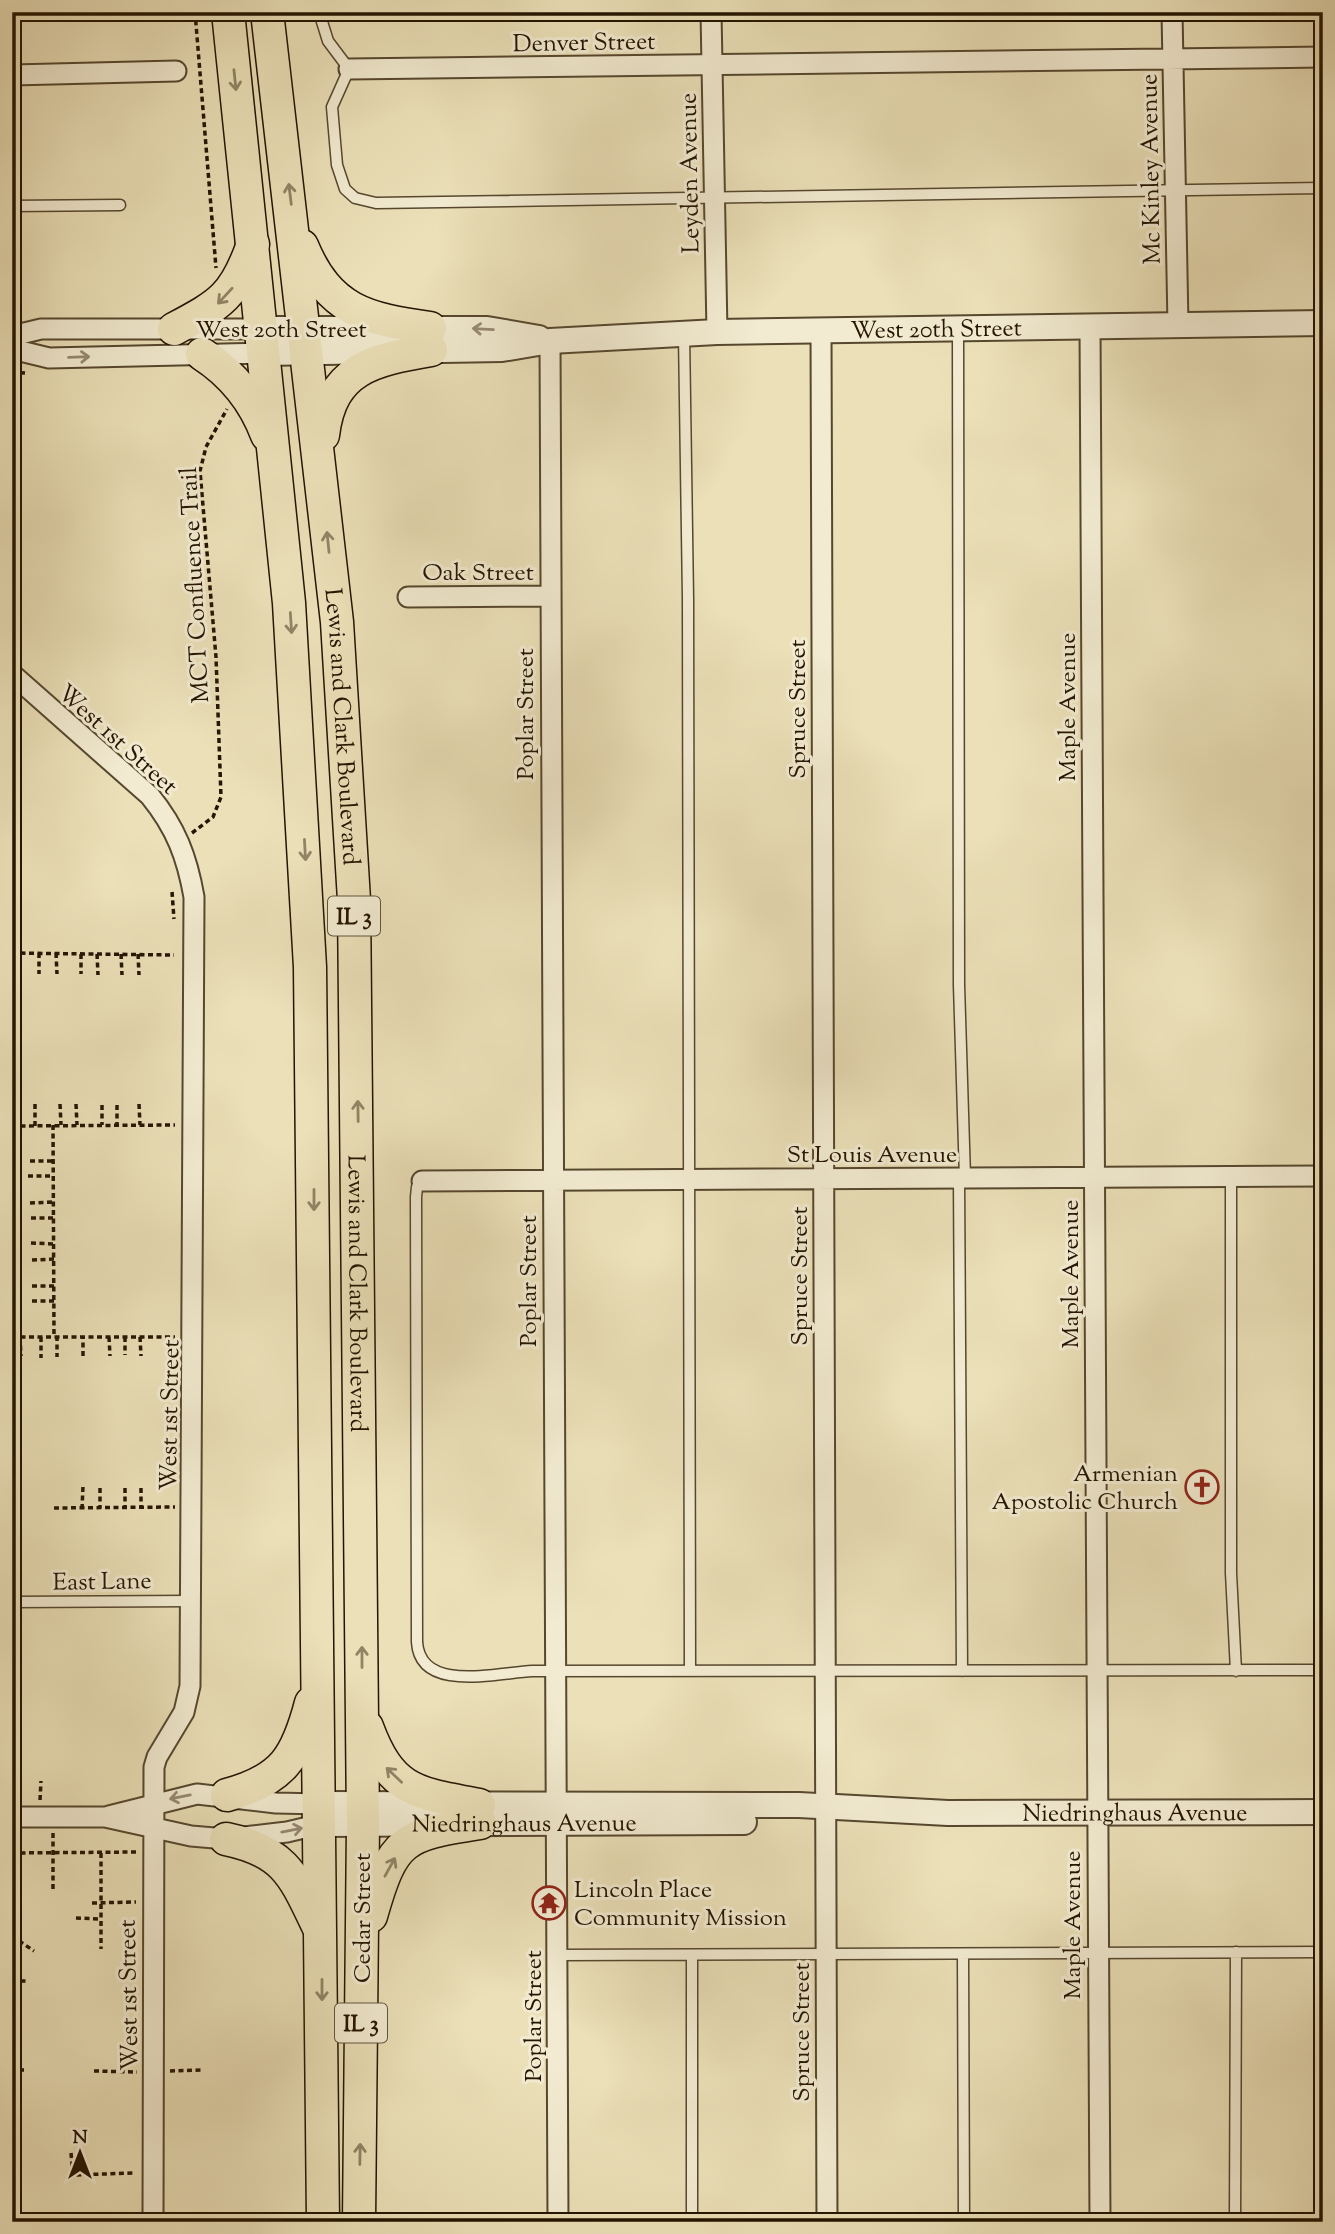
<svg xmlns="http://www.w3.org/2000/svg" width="1335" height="2234" font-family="'Sorts Mill Goudy',serif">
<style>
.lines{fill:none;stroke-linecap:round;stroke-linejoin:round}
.service-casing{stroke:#56472e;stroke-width:13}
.minor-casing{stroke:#56472e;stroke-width:23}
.tertiary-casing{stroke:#56472e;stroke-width:28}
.trunk-casing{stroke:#241400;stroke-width:35}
.path{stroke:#241400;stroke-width:3.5;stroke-dasharray:5 3.5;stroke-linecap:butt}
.service{stroke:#f2ebd1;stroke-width:10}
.minor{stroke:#f2ebd1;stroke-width:19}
.tertiary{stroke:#f2ebd1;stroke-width:24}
.trunk{stroke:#ebe0b8;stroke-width:32}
.oneway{stroke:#918465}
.oneway2{stroke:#958a73}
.labels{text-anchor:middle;stroke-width:6;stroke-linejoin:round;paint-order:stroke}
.shield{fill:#f2ebd1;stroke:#62543f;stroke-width:2}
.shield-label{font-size:23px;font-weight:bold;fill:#241400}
.street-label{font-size:24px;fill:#241400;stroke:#f2ebd1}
.poi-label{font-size:24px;fill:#241400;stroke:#f2ebd1;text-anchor:end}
</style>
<rect width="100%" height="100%" fill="#ebe0b8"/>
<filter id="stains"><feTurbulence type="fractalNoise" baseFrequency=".00286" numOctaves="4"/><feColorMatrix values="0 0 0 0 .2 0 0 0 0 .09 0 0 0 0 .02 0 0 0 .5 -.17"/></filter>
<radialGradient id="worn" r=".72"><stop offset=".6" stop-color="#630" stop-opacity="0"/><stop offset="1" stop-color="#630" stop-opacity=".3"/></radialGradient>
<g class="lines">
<defs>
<path id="service" d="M319 12 328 41 349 69 332 107 337 165 345 189 355 198 376 203 1323 188
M12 206 120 205
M958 328 959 985 965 1178
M684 334 688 599 690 1671
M1231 1177V1573L1236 1671
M959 1178 962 1671
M422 1181 417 1187 416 1197 417 1642C420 1693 496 1673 532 1671L1323 1670
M12 1602 191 1601
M963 1954 964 2222
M557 1955 1323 1952
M692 1955V2222
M1235 2222 1236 1952"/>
<path id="minor" d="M711 12 717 332
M1172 12 1178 325
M349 69 1323 57
M12 75 176 71
M1090 326 1100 2222
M821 330 827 2222
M12 336 41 329H263
M550 341 558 2222
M12 349 49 358 265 353
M408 597 549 596
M12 674 150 796C176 828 187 857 194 897L190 1686 184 1712 157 1757 154 1767 153 2222
M422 1181 1323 1176
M109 1816 197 1794 276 1803 321 1804
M12 1817H105L191 1836 226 1839 287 1832 321 1824"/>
<g id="tertiary">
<path d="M263 329H487L539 338"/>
<path id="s1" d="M265 353 502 349 550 341 717 332 1323 323"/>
<path id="s2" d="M321 1804 799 1805 948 1813 1323 1812"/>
<path id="s3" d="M321 1824 744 1822"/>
</g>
<g id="trunk">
<path d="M228 12 289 603 310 967 323 2222"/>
<path id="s4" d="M267 12 337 622 354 900 363 1824 359 2222"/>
<path d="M302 246C329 311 366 319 430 328"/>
<path d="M174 329C221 304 235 296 253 244"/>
<path d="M202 354C233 374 254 400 267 435"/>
<path d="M323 435C331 368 373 360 431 350"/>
<path d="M367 1727C391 1792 416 1793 479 1805"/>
<path d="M227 1795C283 1780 297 1757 311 1703"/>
<path d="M226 1839C285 1851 294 1876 318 1926"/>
<path d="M371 1916C393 1838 403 1835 480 1823"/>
</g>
</defs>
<!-- service casing -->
<use href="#service" class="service-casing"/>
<!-- minor casing -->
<use href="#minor" class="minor-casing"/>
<!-- tertiary casing -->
<use href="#tertiary" class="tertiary-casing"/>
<!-- trunk casing -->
<use href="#trunk" class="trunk-casing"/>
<!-- path -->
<path class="path" d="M195 12 216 268
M12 372 25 373
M192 833 213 817 221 797 216 657 200 471 206 447 227 409
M172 892 174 919
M12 953 174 955
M13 953V974
M39 953V974
M56 953 57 974
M81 954V974
M97 954 98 975
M121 954 122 975
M138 954 139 975
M18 1104 19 1126
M35 1104V1126
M60 1104 61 1125
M76 1104 77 1125
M139 1104 140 1125
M102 1105V1125
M117 1105V1125
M53 1125 54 1336
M12 1126 175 1125
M30 1161H54
M28 1176H53
M30 1203 53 1202
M31 1218H54
M31 1243 55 1244
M32 1260 55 1259
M32 1286H54
M32 1301H54
M57 1336V1357
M12 1337H175
M20 1337 21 1356
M41 1337V1358
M109 1337 110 1356
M125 1337V1355
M140 1337 141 1356
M83 1356V1337
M100 1488V1508
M125 1488V1507
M141 1488V1507
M54 1508 175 1507
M82 1509 83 1486
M40 1800 41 1781
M12 1853 136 1852
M101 1853V1949
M53 1889V1833
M92 1903 136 1902
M76 1918 100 1919
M12 1936 34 1951
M12 1981H28
M12 2070H24
M94 2071 137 2072
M170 2071 202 2070
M71 2153 73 2175 134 2173"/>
<!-- service -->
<use href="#service" class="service"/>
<!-- minor -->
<use href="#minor" class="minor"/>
<!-- tertiary -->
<use href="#tertiary" class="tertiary"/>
<!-- trunk -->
<use href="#trunk" class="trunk"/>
</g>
<!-- one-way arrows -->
<defs><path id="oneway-shaft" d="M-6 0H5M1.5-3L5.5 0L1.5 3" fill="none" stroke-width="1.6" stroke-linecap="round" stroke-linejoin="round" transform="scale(1.75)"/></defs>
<g class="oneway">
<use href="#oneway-shaft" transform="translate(235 80) rotate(84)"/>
<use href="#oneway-shaft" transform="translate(290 194) rotate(-97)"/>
<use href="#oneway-shaft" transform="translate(225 296) rotate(133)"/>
<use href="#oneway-shaft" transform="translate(328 542) rotate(-96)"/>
<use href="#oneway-shaft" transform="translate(291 623) rotate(86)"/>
<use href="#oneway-shaft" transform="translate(305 850) rotate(87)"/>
<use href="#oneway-shaft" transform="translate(358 1111) rotate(-91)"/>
<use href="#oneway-shaft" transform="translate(314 1200) rotate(90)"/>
<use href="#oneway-shaft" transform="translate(362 1657) rotate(-90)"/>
<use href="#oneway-shaft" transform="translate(394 1775) rotate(-136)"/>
<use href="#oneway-shaft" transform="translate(390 1867) rotate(-61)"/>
<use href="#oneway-shaft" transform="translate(322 1990) rotate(90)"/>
<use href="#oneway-shaft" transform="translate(360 2154) rotate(-89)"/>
</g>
<g class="oneway2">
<use href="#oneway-shaft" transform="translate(483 329) rotate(-177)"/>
<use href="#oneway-shaft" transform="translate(79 357) rotate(-2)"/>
<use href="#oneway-shaft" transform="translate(180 1797) rotate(169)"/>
<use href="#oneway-shaft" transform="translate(292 1830) rotate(-11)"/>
</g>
<!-- icons -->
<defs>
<symbol id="church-ring" viewBox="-11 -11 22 22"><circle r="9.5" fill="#f2ebd1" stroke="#8f2418" stroke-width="1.5"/><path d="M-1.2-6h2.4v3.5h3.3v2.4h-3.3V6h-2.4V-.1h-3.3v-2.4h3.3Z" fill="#8f2418"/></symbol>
<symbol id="temple-ring" viewBox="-11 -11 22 22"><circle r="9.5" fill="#f2ebd1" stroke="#8f2418" stroke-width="1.5"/><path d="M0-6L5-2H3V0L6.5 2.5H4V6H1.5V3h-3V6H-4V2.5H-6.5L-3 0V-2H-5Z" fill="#8f2418"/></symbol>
</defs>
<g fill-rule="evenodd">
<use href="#church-ring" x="1183" y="1468" width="38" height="38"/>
<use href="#temple-ring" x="530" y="1884" width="38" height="38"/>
</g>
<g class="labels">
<!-- shield labels -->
<g class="shield">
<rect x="328" y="896.5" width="52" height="39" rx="5"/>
<rect x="335" y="2003.5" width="52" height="39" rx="5"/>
</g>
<g class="shield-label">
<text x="354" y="924">IL 3</text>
<text x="361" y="2031">IL 3</text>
</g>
<!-- street labels -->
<g class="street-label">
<text transform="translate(584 42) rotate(-1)" y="8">Denver Street</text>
<text transform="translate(1150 169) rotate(-91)" y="8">Mc Kinley Avenue</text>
<text transform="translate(689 173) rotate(-91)" y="8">Leyden Avenue</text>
<text x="281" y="337">West 20th Street</text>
<text dy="8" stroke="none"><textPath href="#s1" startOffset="672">West 20th Street</textPath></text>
<text x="478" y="580">Oak Street</text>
<text transform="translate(194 585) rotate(-93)" y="8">MCT Confluence Trail</text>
<text transform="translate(1067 707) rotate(-90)" y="8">Maple Avenue</text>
<text transform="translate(797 709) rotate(-90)" y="8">Spruce Street</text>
<text transform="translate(525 714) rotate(-90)" y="8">Poplar Street</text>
<text dy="8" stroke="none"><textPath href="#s4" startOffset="719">Lewis and Clark Boulevard</textPath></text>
<text transform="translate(118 739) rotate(42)" y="8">West 1st Street</text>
<text x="872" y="1162">St Louis Avenue</text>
<text transform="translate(1070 1274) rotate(-90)" y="8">Maple Avenue</text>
<text transform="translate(799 1276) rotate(-90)" y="8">Spruce Street</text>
<text transform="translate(528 1281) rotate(-90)" y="8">Poplar Street</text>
<text dy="8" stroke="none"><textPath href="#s4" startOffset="1286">Lewis and Clark Boulevard</textPath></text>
<text transform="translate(169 1415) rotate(-89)" y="8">West 1st Street</text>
<text transform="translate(102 1581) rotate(-1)" y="8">East Lane</text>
<text dy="8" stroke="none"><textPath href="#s2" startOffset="814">Niedringhaus Avenue</textPath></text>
<text dy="8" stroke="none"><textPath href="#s3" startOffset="203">Niedringhaus Avenue</textPath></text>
<text transform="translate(362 1918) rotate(-90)" y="8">Cedar Street</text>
<text transform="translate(1072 1925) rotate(-90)" y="8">Maple Avenue</text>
<text transform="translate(128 1995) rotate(-91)" y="8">West 1st Street</text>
<text transform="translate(533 2016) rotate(-90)" y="8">Poplar Street</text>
<text transform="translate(801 2032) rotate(-90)" y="8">Spruce Street</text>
</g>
<!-- poi labels -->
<g class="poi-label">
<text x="1178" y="1481">Armenian<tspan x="1178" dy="28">Apostolic Church</tspan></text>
<text x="574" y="1897" text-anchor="start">Lincoln Place<tspan x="574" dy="28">Community Mission</tspan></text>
</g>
</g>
<!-- margin -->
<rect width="1335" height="2234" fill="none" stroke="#ebe0b8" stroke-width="42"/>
<rect x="14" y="14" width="1307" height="2206" fill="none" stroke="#241400" stroke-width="3.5"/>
<rect x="21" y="21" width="1293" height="2192" fill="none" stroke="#241400" stroke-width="2"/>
<!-- north arrow -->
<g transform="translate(80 2153)" stroke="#f2ebd1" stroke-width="5" paint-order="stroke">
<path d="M0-5L12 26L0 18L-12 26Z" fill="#241400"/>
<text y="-10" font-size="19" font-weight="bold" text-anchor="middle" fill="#241400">N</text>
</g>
<rect width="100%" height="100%" filter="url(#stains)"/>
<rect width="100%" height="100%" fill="url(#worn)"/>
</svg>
